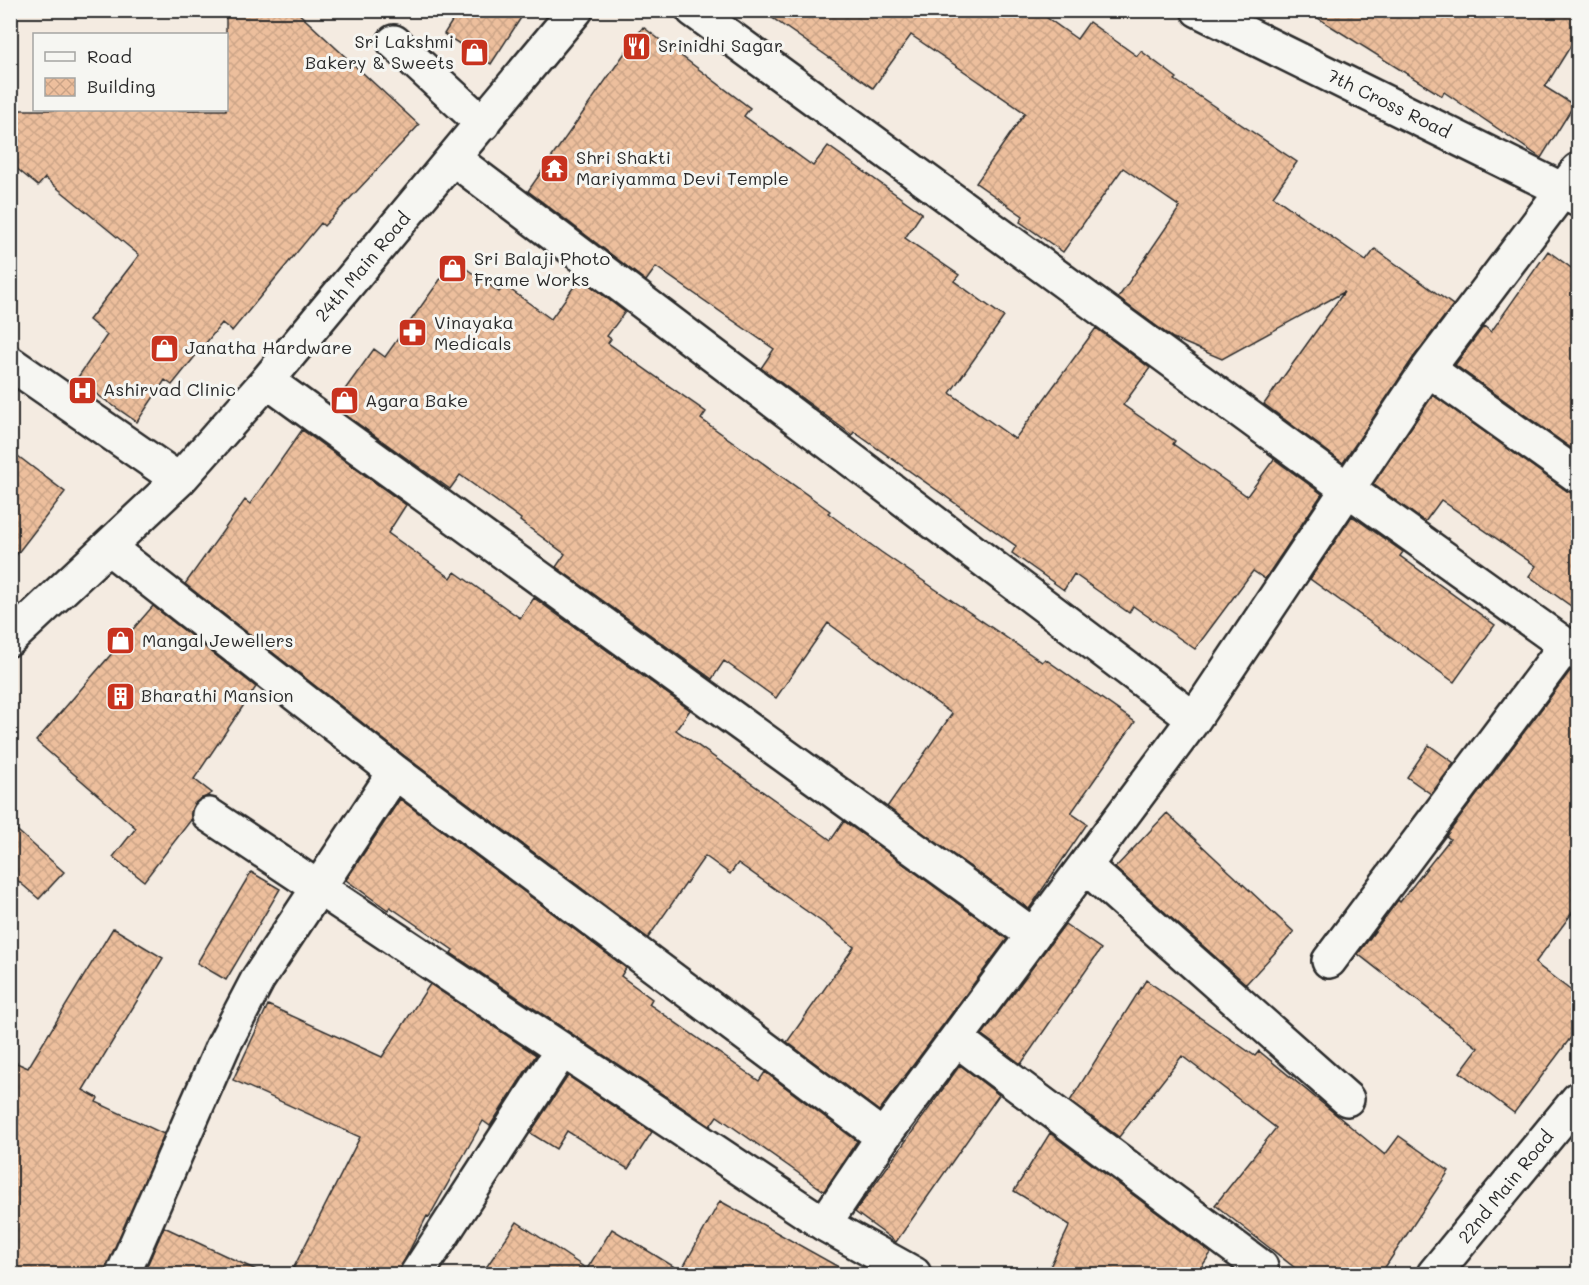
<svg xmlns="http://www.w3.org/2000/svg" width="1589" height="1285" font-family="Mali,sans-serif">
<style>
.building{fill:url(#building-cross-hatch);stroke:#2b2b2b;stroke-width:1.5}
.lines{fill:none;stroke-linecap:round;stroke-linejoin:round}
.minor-casing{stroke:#2b2b2b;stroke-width:38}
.minor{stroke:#f6f6f2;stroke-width:33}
.labels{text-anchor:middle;stroke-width:6;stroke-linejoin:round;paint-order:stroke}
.poi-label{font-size:18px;fill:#2b2b2b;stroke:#f6f6f2;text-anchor:start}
.street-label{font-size:18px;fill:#2b2b2b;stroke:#f6f6f2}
</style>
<defs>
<pattern id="building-cross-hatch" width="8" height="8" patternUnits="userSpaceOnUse" patternTransform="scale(1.5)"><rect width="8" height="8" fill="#edbf9d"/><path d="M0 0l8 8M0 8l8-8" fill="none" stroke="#cba487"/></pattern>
</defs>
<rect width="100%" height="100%" fill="#f4ebe1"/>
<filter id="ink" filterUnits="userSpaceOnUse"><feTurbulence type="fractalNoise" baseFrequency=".0167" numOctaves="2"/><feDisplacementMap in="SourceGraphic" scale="12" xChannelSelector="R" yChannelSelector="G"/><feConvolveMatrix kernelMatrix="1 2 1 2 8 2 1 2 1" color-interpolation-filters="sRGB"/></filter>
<g filter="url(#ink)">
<!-- building -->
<path class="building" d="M226 10H295L419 125 324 226 321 223 232 331 222 323 172 385 165 380 137 422 76 380 107 335 89 320 139 255 45 178 38 186 10 163V110H226Z
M459 10H526L491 64 444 34Z
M761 10H1036L1077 39 1089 22 1137 56 1141 51 1177 78 1175 80 1297 162 1273 196 1366 261 1375 249 1453 305 1413 358 1343 463 1264 404 1344 292 1222 359 1173 338 1118 298 1180 207 1123 168 1063 252 1020 222 1023 216 976 183 1025 113 911 35 873 88Z
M1305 10H1578V34L1545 87 1574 105 1541 158 1444 92 1442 96Z
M643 27 750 108 744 116 813 166 828 146 922 213 905 238 959 275 954 281 1004 317 950 393 1015 439 1096 328 1150 368 1123 405 1175 441 1173 444 1247 496 1274 459 1322 494 1265 579 1253 571 1195 649 1133 606 1129 613 1074 574 1064 590 1012 553 1016 546 854 432 852 435 761 368 774 349 656 267 646 281 528 191Z
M1548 251 1578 273V453L1455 365 1484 326 1491 332Z
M454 260 499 292 504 285 551 319 580 278 625 312 607 336 611 339 608 343 706 412 701 419 830 511 828 513 881 552 1042 662 1045 659 1135 722 1071 813 1087 824 1029 909 887 807 952 714 828 623 776 698 724 661 712 679 556 567 565 554 520 521 521 519 460 475 450 489 333 406 374 349 385 357Z
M1433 395 1567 491 1578 494V611L1529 576 1536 566 1441 500 1425 522 1373 484Z
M302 430 406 505 388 533 451 578 455 572 520 618 534 598 690 710 676 730 831 840 844 821 1007 939 879 1111 787 1042 854 947 822 922 738 863 730 874 705 856 648 938 406 757 185 584 245 500 250 504Z
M10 450 65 492 10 563Z
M1352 516 1403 552 1400 556 1495 625 1454 682 1310 579Z
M153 606 256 687 194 779 212 793 194 804 191 820 144 881 113 857 136 828 36 741Z
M1570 671 1578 672V905L1535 963 1578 996V1028L1514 1113 1460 1072 1478 1048 1358 954 1398 900 1400 902 1450 839 1446 836Z
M1429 745 1454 763 1431 794 1407 777Z
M400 799 626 968 621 976 652 999 649 1004 759 1081 765 1072 857 1141 824 1191 717 1116 710 1126 451 953 453 950 390 907 388 910 346 880Z
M1167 813 1294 932 1246 984 1115 868Z
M10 824 64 872 39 899 10 874Z
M251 872 280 889 226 980 197 963Z
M1065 924 1101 949 1021 1064 982 1035Z
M113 928 163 958 83 1090 98 1098 96 1102 164 1134 105 1275H10V1060L28 1068Z
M1146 980 1255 1056 1259 1051 1385 1155 1399 1136 1449 1171 1380 1275H1304L1215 1205 1276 1128 1182 1056 1119 1137 1070 1101Z
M430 984 536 1055 490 1126 483 1121 429 1217 427 1216 397 1275H290L360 1137 233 1080 268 1005 382 1057Z
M960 1065 999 1095 896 1242 855 1212Z
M568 1076 652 1132 628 1169 567 1131 556 1149 530 1133Z
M1050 1133 1211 1253 1196 1275H1046L1070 1225 1014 1191Z
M720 1201 853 1275H481L517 1222 587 1269 612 1229 681 1271Z
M164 1227 267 1275H143Z"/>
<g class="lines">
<defs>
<path id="minor" d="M693 10 1346 488 1578 654
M1198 10 1565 191 1578 200
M394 42 483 124
M454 159 1194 719
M10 363 179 480
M1428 369 1578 476
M267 381 1033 935
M109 548 395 772 883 1137
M10 639 179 480 267 381 576 10
M209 815 824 1224 914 1274
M1086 867 1347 1099
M1329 961 1566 645
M956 1039 1261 1267
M824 1224 883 1137 1194 719 1428 369 1578 170
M123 1274 223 1046 258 979 395 772
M417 1274 562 1050
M1434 1274 1578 1099"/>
</defs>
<!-- minor casing -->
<use href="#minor" class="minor-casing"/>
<!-- minor -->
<use href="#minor" class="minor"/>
</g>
</g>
<!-- icons -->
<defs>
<symbol id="restaurant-square" viewBox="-11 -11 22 22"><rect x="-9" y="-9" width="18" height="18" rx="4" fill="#c8321e" stroke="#f6f6f2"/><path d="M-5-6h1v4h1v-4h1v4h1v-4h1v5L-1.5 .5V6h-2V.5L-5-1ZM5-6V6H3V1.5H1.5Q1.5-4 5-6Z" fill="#fff"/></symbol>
<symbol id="shop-square" viewBox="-11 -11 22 22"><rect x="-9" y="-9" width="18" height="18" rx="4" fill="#c8321e" stroke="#f6f6f2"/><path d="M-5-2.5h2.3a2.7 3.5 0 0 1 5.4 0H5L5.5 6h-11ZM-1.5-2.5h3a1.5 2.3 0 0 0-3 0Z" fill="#fff"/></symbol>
<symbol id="temple-square" viewBox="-11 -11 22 22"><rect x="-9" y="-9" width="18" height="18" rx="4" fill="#c8321e" stroke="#f6f6f2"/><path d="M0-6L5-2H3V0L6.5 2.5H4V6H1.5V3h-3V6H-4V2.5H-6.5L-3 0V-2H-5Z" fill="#fff"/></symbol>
<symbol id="pharmacy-square" viewBox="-11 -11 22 22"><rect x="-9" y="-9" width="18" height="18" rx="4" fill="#c8321e" stroke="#f6f6f2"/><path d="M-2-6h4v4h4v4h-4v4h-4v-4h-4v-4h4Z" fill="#fff"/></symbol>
<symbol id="hospital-square" viewBox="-11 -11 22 22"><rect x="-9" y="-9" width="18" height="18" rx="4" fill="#c8321e" stroke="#f6f6f2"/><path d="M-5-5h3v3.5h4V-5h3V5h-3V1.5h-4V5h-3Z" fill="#fff"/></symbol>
<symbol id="building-square" viewBox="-11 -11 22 22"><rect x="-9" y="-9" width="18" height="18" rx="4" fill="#c8321e" stroke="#f6f6f2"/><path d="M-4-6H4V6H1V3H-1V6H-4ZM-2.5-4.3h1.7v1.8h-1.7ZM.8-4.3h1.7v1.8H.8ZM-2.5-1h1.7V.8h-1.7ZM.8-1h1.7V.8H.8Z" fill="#fff"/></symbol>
</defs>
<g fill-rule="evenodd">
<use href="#restaurant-square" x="620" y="30" width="33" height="33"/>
<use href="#shop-square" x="458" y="36" width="33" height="33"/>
<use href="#temple-square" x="538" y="152" width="33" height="33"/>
<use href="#shop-square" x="436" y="252" width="33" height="33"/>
<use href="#pharmacy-square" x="396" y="316" width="33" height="33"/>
<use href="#shop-square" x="148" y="332" width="33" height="33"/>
<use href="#hospital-square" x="66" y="374" width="33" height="33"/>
<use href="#shop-square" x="328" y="384" width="33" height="33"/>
<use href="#shop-square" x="104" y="624" width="33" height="33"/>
<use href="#building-square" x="104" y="680" width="33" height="33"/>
</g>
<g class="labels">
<!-- poi labels -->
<g class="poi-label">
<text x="454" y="48" text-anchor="end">Sri Lakshmi<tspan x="454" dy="21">Bakery &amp; Sweets</tspan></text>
<text x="658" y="52">Srinidhi Sagar</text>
<text x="576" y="164">Shri Shakti<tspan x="576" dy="21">Mariyamma Devi Temple</tspan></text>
<text x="474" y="265">Sri Balaji Photo<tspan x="474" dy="21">Frame Works</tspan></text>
<text x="434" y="329">Vinayaka<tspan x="434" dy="21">Medicals</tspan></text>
<text x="185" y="354">Janatha Hardware</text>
<text x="103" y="396">Ashirvad Clinic</text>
<text x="365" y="407">Agara Bake</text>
<text x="142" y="647">Mangal Jewellers</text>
<text x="141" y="702">Bharathi Mansion</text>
</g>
<!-- street labels -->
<g class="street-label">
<text transform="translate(1389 104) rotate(26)" y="6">7th Cross Road</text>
<text transform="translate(363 267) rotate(-50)" y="6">24th Main Road</text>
<text transform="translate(1506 1187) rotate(-51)" y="6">22nd Main Road</text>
</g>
</g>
<!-- margin -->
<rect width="1589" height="1285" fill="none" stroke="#f6f6f2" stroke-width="36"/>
<rect x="18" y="18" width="1553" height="1249" fill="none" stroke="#2b2b2b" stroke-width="2" filter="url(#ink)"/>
<!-- legend -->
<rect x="33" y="33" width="195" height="78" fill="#f6f6f2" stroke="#a5a5a2" stroke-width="1.5"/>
<rect x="45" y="52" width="30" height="9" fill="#f6f6f2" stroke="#a5a5a2" stroke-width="1.5"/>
<text x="87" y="63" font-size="18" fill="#2b2b2b">Road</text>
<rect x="45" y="78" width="30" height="18" fill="url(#building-cross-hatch)" stroke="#a5a5a2" stroke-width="1.5"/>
<text x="87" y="93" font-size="18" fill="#2b2b2b">Building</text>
</svg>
